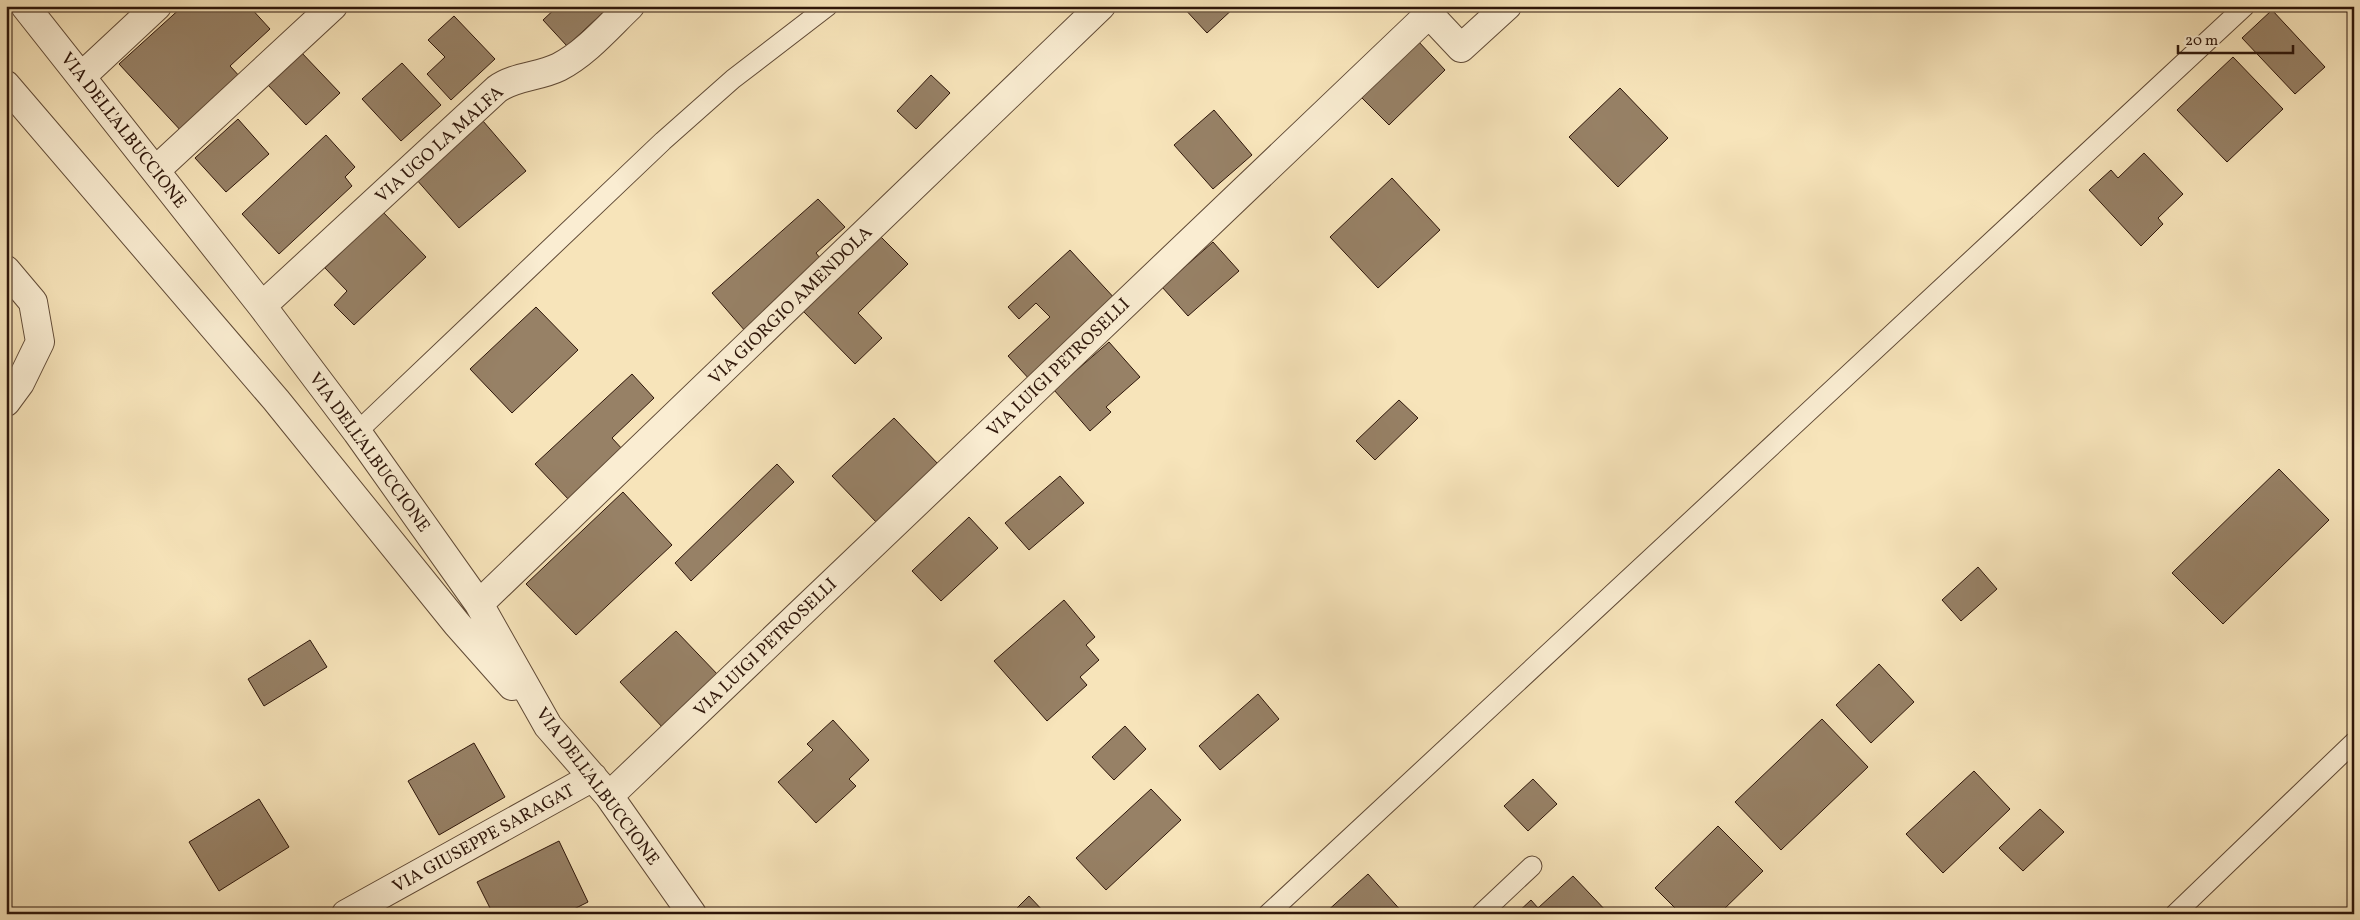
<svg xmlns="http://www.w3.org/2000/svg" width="2360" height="920" font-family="Vollkorn,serif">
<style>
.building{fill:#978166;stroke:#2e160a}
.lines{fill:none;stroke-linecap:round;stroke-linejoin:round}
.lane-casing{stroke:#604a36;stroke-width:21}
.street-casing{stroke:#604a36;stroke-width:30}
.lane{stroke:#faedd2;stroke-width:19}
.street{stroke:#faedd2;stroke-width:28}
.labels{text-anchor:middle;stroke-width:4;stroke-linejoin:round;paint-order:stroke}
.street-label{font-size:18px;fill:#2e160a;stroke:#faedd2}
</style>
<rect width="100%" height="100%" fill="#f7e4ba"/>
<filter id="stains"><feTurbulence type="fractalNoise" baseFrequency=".004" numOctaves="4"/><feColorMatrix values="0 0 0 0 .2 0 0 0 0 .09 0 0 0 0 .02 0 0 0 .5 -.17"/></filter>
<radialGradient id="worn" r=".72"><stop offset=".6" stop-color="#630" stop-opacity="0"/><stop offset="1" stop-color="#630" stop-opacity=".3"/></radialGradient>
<!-- building -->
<path class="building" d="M183 6H249L270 29 230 66 242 79 183 133 119 64Z
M558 6H610L567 46 543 20Z
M1182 6H1236L1207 33Z
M2272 10 2325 67 2295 94 2242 38Z
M454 16 495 59 451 100 427 74 445 57 428 40Z
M1418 41 1445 70 1389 125 1360 96Z
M300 51 340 93 306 125 266 83Z
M2233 57 2283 109 2227 162 2177 110Z
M402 63 441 105 401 141 362 99Z
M931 75 950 93 916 129 897 111Z
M1620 88 1668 138 1618 187 1569 137Z
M1214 110 1252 155 1213 189 1174 145Z
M238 119 269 154 226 192 195 158Z
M483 121 526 171 459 228 416 179Z
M326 135 355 167 345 177 352 186 279 254 242 214Z
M2144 153 2183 194 2158 218 2163 224 2141 246 2089 190 2111 170 2118 178Z
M1392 178 1440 230 1378 288 1330 237Z
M818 199 845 227 816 253 824 263 746 332 712 293Z
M383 212 426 257 354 325 334 305 347 291 325 268Z
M879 235 908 264 858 313 882 338 855 364 802 310Z
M1213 242 1239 271 1188 316 1162 287Z
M1070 250 1117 301 1031 381 1008 356 1050 317 1036 303 1019 319 1008 307Z
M536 307 578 350 512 413 470 369Z
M1109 342 1140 377 1106 407 1111 412 1090 431 1054 390Z
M632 374 654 398 612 438 624 451 570 501 535 464Z
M1399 400 1418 418 1375 460 1356 441Z
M894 418 940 466 878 524 832 476Z
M777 464 794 482 691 581 675 563Z
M2279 469 2329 520 2223 624 2172 573Z
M1060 476 1084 503 1029 550 1005 523Z
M623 492 672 545 576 635 526 584Z
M969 517 998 548 941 601 912 571Z
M1978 567 1997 589 1961 621 1942 600Z
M1064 600 1095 637 1086 645 1099 660 1080 677 1087 685 1047 721 994 661Z
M676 631 720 677 664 729 620 682Z
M310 640 327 667 264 706 248 679Z
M1879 664 1914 702 1871 743 1836 705Z
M1258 694 1279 719 1220 770 1199 746Z
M1822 719 1868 767 1781 850 1735 802Z
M833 720 869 760 849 779 856 786 816 823 778 782 813 750 807 744Z
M1125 726 1146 749 1114 780 1092 757Z
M474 743 505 797 439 835 408 781Z
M1974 771 2010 809 1943 873 1906 834Z
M1533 779 1557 804 1528 831 1504 806Z
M1151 789 1181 820 1106 890 1076 858Z
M259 799 289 847 219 891 189 842Z
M2040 809 2064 832 2023 871 1999 848Z
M1718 826 1763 871 1719 914H1681L1655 888Z
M559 841 588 902 564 914H493L477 882Z
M1368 874 1404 914H1324Z
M1573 876 1609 914H1516L1531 900 1538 908Z
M1029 896 1046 914H1011Z"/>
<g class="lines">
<defs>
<path id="lane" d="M357 432 663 141 733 79 828 6
M1268 914 2245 6
M1481 914 1532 866
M2175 914 2354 742"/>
<path id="street" d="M25 6 262 306 357 432 479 604 548 726 609 796 692 914
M82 76 157 6
M6 85 276 400 457 624 512 686
M156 170 333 6
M6 270 33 302 40 342 20 383 6 402
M262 306 497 89C515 76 539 77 559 67 586 53 608 27 630 6
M479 604 1101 6
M609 796 1429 14 1461 48 1507 6
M346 914 593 777"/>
</defs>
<!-- lane casing -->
<use href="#lane" class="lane-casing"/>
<!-- street casing -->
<use href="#street" class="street-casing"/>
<!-- lane -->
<use href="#lane" class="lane"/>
<!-- street -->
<use href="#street" class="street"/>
</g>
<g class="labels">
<!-- street labels -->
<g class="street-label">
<text transform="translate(124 130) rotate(52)" y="6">VIA DELL'ALBUCCIONE</text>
<text transform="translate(439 144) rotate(-42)" y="6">VIA UGO LA MALFA</text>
<text transform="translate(790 305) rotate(-44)" y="6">VIA GIORGIO AMENDOLA</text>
<text transform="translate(1058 367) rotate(-44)" y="6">VIA LUIGI PETROSELLI</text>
<text transform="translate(370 452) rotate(54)" y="6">VIA DELL'ALBUCCIONE</text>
<text transform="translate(765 647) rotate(-44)" y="6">VIA LUIGI PETROSELLI</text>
<text transform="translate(598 786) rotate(53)" y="6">VIA DELL'ALBUCCIONE</text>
<text transform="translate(483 838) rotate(-29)" y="6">VIA GIUSEPPE SARAGAT</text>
</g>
</g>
<!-- margin -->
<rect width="2360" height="920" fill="none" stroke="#f7e4ba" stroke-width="25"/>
<rect x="8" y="8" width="2345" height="905" fill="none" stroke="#2e160a" stroke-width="2.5"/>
<rect x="12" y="12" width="2335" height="895" fill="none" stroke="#2e160a"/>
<!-- scale -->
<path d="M2178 45v8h115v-8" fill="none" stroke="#2e160a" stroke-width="2.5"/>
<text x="2185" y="45" font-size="15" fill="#2e160a" stroke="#faedd2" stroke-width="4" paint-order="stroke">20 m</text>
<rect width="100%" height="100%" filter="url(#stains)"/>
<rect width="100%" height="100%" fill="url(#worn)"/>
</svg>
